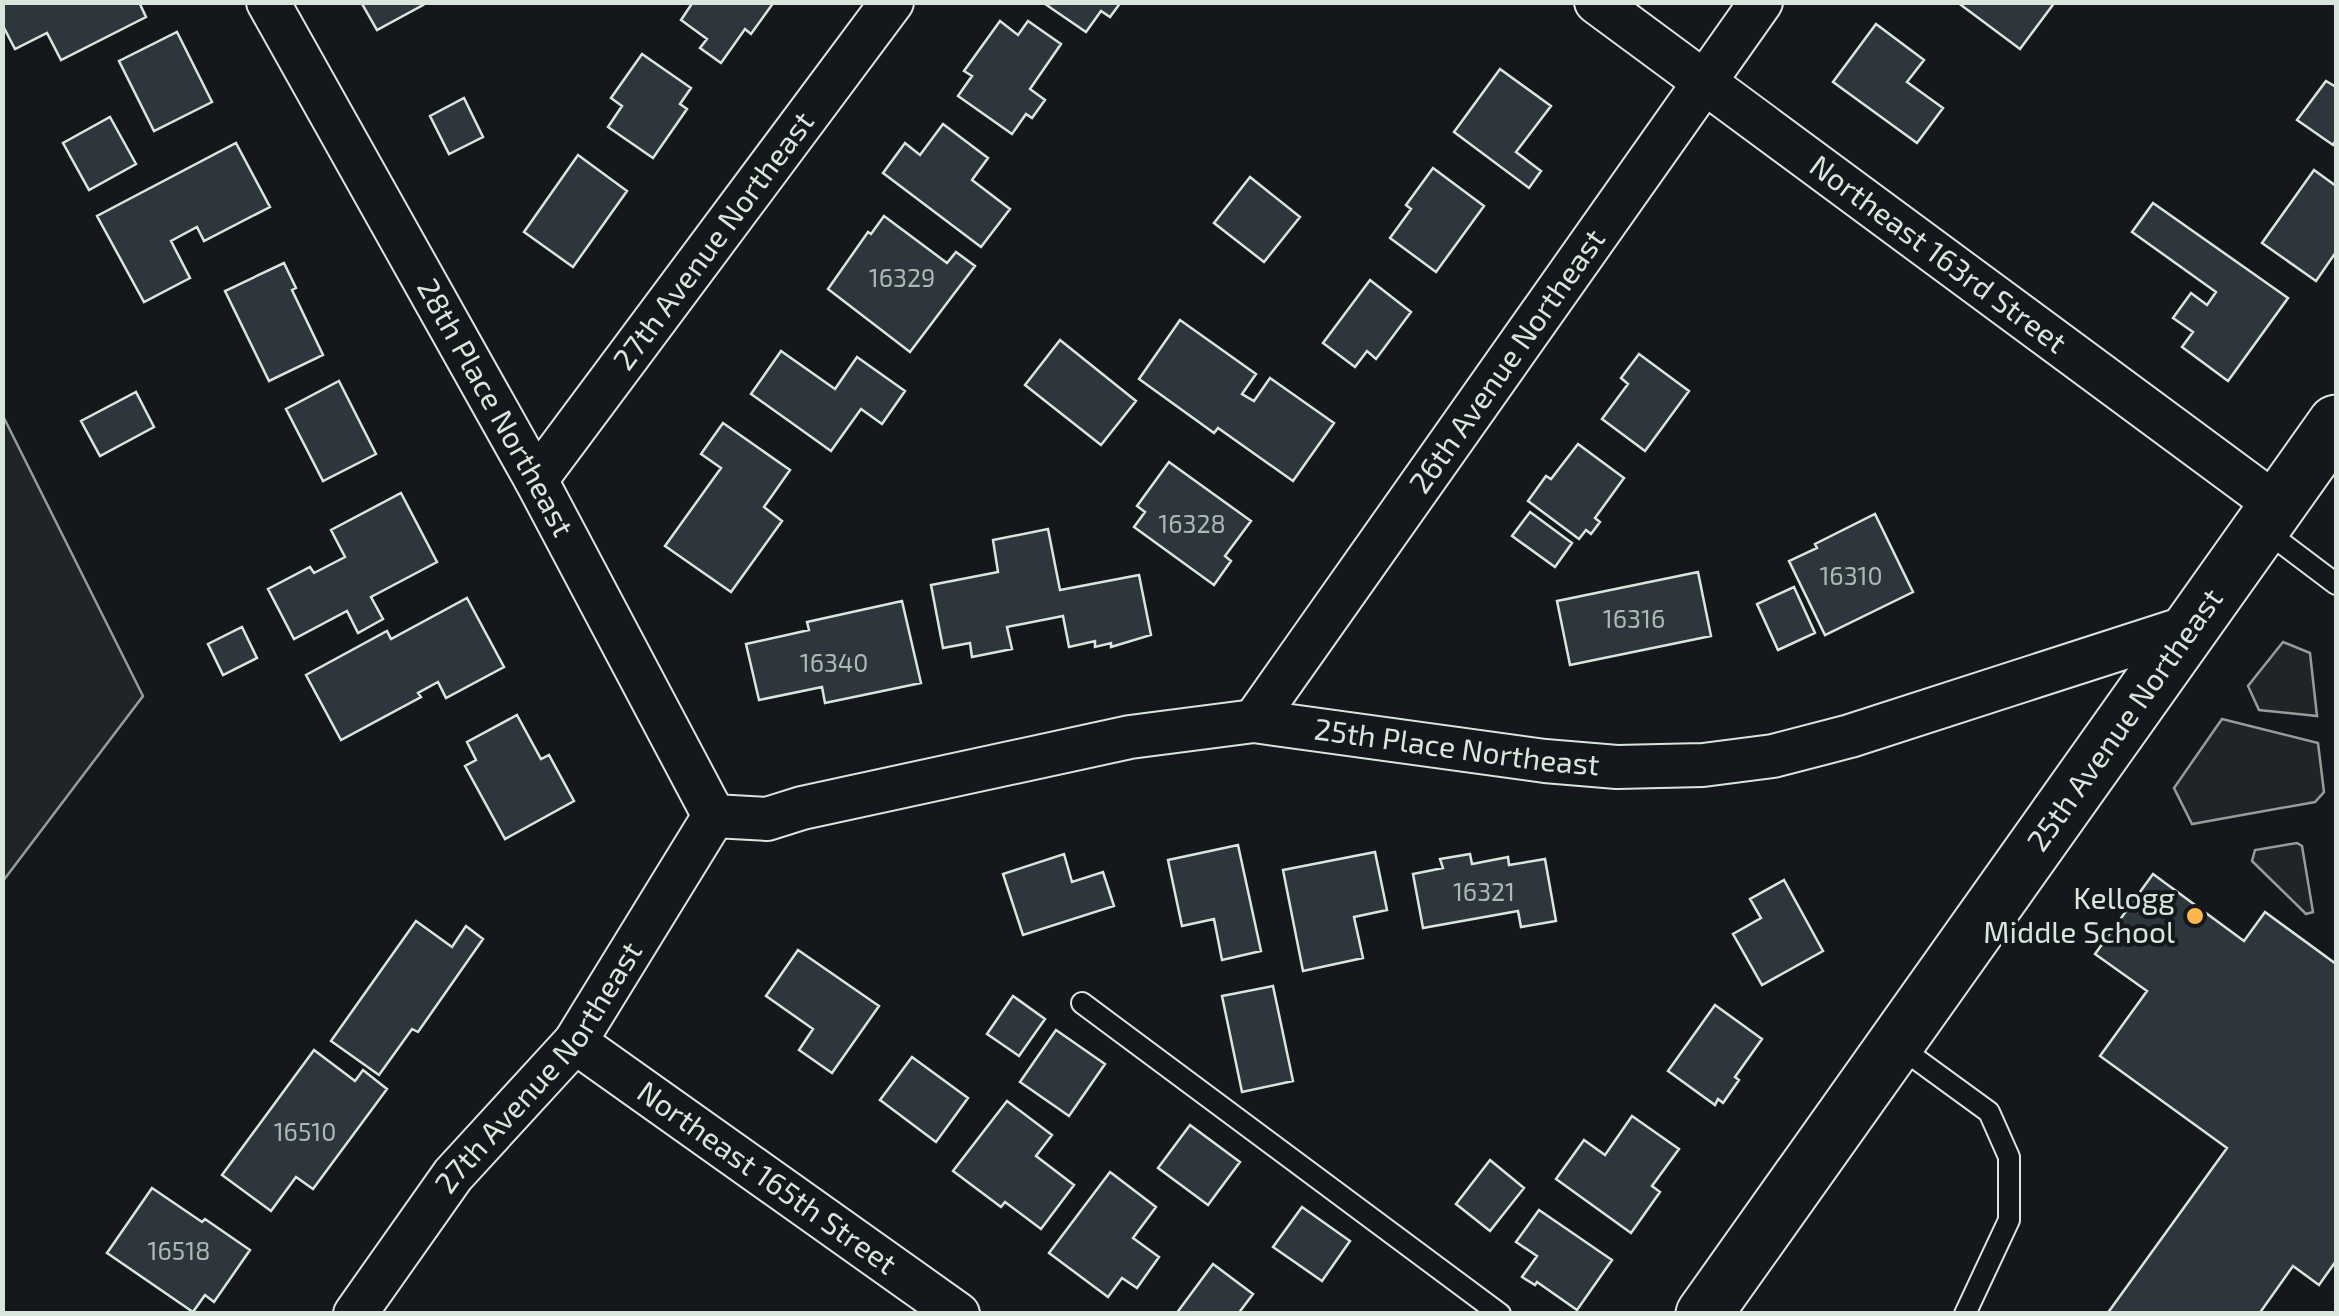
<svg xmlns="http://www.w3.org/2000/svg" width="2339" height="1316" font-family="'Exo 2',sans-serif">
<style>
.green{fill:#202428;stroke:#939e99;stroke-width:2.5}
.building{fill:#2c363c;stroke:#d8e6dc;stroke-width:2.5}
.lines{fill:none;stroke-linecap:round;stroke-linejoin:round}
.lane-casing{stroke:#d8e6dc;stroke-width:24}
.street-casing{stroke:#d8e6dc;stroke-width:46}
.secondary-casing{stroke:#d8e6dc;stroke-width:59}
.lane{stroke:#14181c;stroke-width:20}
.street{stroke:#14181c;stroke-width:42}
.secondary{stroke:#14181c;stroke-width:55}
.poi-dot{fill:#ffb74d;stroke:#14181c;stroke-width:4}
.labels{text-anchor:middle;stroke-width:8;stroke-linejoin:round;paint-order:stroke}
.number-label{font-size:25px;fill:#adbab4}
.street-label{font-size:30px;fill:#d8e6dc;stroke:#14181c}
.poi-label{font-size:30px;fill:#d8e6dc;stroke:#14181c;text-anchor:end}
</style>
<rect width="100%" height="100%" fill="#14181c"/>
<!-- green -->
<path class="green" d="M3 416 143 696 3 881H2Z
M2283 642 2310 653 2317 716 2259 710 2248 686Z
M2222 719 2318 743 2324 792 2315 802 2192 824 2174 788Z
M2297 843 2302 846 2313 912 2306 914 2252 861 2255 850Z"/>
<!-- building -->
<path class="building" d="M2 2H139L146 17 61 60 47 33 15 49 2 24Z
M361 2H421L423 5 377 30Z
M693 2H774L751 34 745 29 721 63 700 48 707 39 681 20Z
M1121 2 1110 17 1101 11 1086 32 1045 4Z
M1957 2H2055L2020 49Z
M1000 21 1018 35 1028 21 1061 44 1030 89 1045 100 1032 118 1026 114 1012 134 958 96 972 76 964 71Z
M1876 24 1924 60 1907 82 1943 108 1917 143 1833 82Z
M177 32 212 102 154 131 119 61Z
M642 54 691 88 680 104 687 109 653 158 608 127 622 106 611 98Z
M1500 69 1551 106 1516 152 1541 171 1529 188 1454 132Z
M2326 81 2336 87V140L2333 145 2297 120Z
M464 98 483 137 449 154 430 116Z
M110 117 136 164 89 190 63 143Z
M943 124 988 158 972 180 1010 209 981 247 883 173 905 143 920 155Z
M236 143 270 207 204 241 197 227 171 241 190 278 144 302 97 216Z
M578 155 627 191 573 267 524 232Z
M1433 168 1484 206 1436 272 1390 238 1411 209 1406 205Z
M2314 170 2336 186V252L2316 281 2262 243Z
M1250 177 1300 217 1264 262 1214 223Z
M2153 203 2288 298 2228 381 2182 347 2193 332 2173 318 2191 293 2207 305 2216 292 2132 232Z
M884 216 947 263 956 252 975 266 910 352 828 289 868 232 871 234Z
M284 263 296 288 292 290 323 355 269 381 225 291Z
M1370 280 1411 312 1376 359 1367 351 1355 367 1323 343Z
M1180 320 1256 374 1242 394 1254 401 1270 378 1334 423 1293 481 1218 428 1214 433 1139 379Z
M1060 340 1136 401 1101 445 1025 385Z
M781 351 835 389 857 357 905 391 882 424 861 409 831 451 751 394Z
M1639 354 1689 391 1645 451 1602 419 1628 384 1621 378Z
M339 381 376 454 323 481 286 409Z
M136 392 154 427 100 456 81 421Z
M723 423 790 470 764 507 782 521 731 592 665 546 721 468 701 454Z
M1578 444 1624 478 1595 518 1600 522 1591 534 1586 530 1579 539 1528 501 1546 476 1551 479Z
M1169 462 1251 521 1225 556 1231 561 1214 585 1134 527 1145 512 1137 506Z
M401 493 437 562 371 597 383 619 358 633 347 611 294 639 268 589 310 567 314 573 345 557 331 530Z
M1530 512 1572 543 1555 567 1512 536Z
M1875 514 1913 592 1825 635 1789 561 1817 548 1815 544Z
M1048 529 1060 590 1139 575 1151 635 1111 647V643L1095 647V641L1069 647 1063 616 1007 627 1012 649 972 657 970 643 943 648 931 585 998 572 993 540Z
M1698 572 1711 636 1570 665 1557 601Z
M1794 587 1815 633 1778 650 1757 604Z
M467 598 504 667 446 698 438 682 418 693 421 697 341 740 306 675 387 631 391 639Z
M902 601 921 683 825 703 822 687 759 700 746 644 809 630 807 622Z
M242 627 257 658 223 675 208 644Z
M517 715 541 759 549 755 574 801 505 839 465 766 476 760 467 742Z
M1238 845 1261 951 1222 960 1214 919 1182 926 1168 860Z
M1375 852 1387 910 1354 917 1363 958 1303 971 1283 870Z
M1064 854 1072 882 1103 872 1114 906 1023 935 1003 874Z
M1470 854 1472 864 1508 857 1509 865 1545 859 1556 921 1521 927 1518 911 1423 928 1413 874 1443 868 1440 859Z
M2153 874 2244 941 2265 912 2336 964V1261L2319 1285 2293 1266 2259 1314H2107L2227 1148 2100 1056 2147 991 2095 954Z
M1784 880 1823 951 1762 985 1733 934 1761 918 1750 899Z
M416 921 452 947 466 926 483 939 418 1032 412 1029 379 1075 331 1041Z
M798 950 879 1006 832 1073 799 1050 813 1029 766 996Z
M1273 986 1293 1081 1242 1092 1222 996Z
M1013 996 1045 1019 1019 1056 987 1034Z
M1715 1005 1762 1039 1735 1077 1739 1080 1723 1103 1718 1099 1715 1105 1668 1071Z
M1056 1030 1105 1064 1069 1116 1020 1082Z
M314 1050 355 1081 363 1070 387 1089 313 1189 296 1177 271 1211 222 1175Z
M912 1057 968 1098 936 1142 880 1100Z
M1007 1101 1052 1135 1036 1156 1074 1185 1041 1229 1005 1202 1001 1207 953 1171Z
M1632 1116 1679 1149 1652 1186 1660 1192 1631 1233 1556 1179 1584 1140 1605 1155Z
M1190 1125 1240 1162 1208 1205 1158 1168Z
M1490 1160 1524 1188 1490 1231 1456 1204Z
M1110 1172 1156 1207 1133 1238 1159 1257 1137 1288 1122 1278 1108 1297 1049 1253Z
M152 1188 202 1222 205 1219 250 1250 214 1302 205 1295 193 1312 107 1253Z
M1302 1207 1350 1241 1322 1281 1273 1247Z
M1539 1210 1612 1260 1577 1310 1537 1282 1535 1285 1522 1277 1537 1256 1516 1242Z
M1213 1264 1253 1294 1238 1314H1176Z"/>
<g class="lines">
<defs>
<path id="lane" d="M2263 529 2336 584
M1082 1003 1500 1314
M1897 1045 1989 1112 2009 1157V1220L1965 1314"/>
<g id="street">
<path id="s1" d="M268 2 536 480 714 816"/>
<path id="s2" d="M1596 2 2278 506"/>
<path id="s3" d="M536 480 892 2"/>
<path id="s4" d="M1254 721 1761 2"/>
<path id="s5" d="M714 816 767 819 802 808 1130 737 1254 721 1545 761 1617 767 1703 765 1773 756 1850 736 2191 626"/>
<path id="s6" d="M575 1042 958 1314"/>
<path id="s7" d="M355 1314 453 1175 575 1042 714 816"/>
</g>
<g id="secondary">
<path id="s8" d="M1704 1314 2336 423"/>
</g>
</defs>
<!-- lane casing -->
<use href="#lane" class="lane-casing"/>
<!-- street casing -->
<use href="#street" class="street-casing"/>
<!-- secondary casing -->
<use href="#secondary" class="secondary-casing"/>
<!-- lane -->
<use href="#lane" class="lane"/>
<!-- street -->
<use href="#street" class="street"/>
<!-- secondary -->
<use href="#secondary" class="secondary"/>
</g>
<!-- markers -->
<circle class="poi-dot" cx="2195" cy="916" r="10"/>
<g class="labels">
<!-- number labels -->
<g class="number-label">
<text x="902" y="287">16329</text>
<text x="1192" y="533">16328</text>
<text x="1851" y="585">16310</text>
<text x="1634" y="628">16316</text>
<text x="834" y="672">16340</text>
<text x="1484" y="901">16321</text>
<text x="305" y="1141">16510</text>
<text x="179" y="1260">16518</text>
</g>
<!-- street labels -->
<g class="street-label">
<text dy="10" stroke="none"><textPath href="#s3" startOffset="298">27th Avenue Northeast</textPath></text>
<text dy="10" stroke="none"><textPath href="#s2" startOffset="425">Northeast 163rd Street</textPath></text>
<text dy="10" stroke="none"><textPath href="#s4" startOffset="440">26th Avenue Northeast</textPath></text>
<text dy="10" stroke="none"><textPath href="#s1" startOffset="465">28th Place Northeast</textPath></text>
<text dy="10" stroke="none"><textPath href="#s8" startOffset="728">25th Avenue Northeast</textPath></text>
<text dy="10" stroke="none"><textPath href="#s5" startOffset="755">25th Place Northeast</textPath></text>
<text dy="10" stroke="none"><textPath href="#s7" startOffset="308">27th Avenue Northeast</textPath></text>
<text dy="10" stroke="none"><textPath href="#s6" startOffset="235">Northeast 165th Street</textPath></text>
</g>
<!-- poi labels -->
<g class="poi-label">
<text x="2175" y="909">Kellogg<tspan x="2175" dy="34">Middle School</tspan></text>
</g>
</g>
<!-- border -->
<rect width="2339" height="1316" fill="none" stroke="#d8e6dc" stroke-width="10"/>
</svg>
